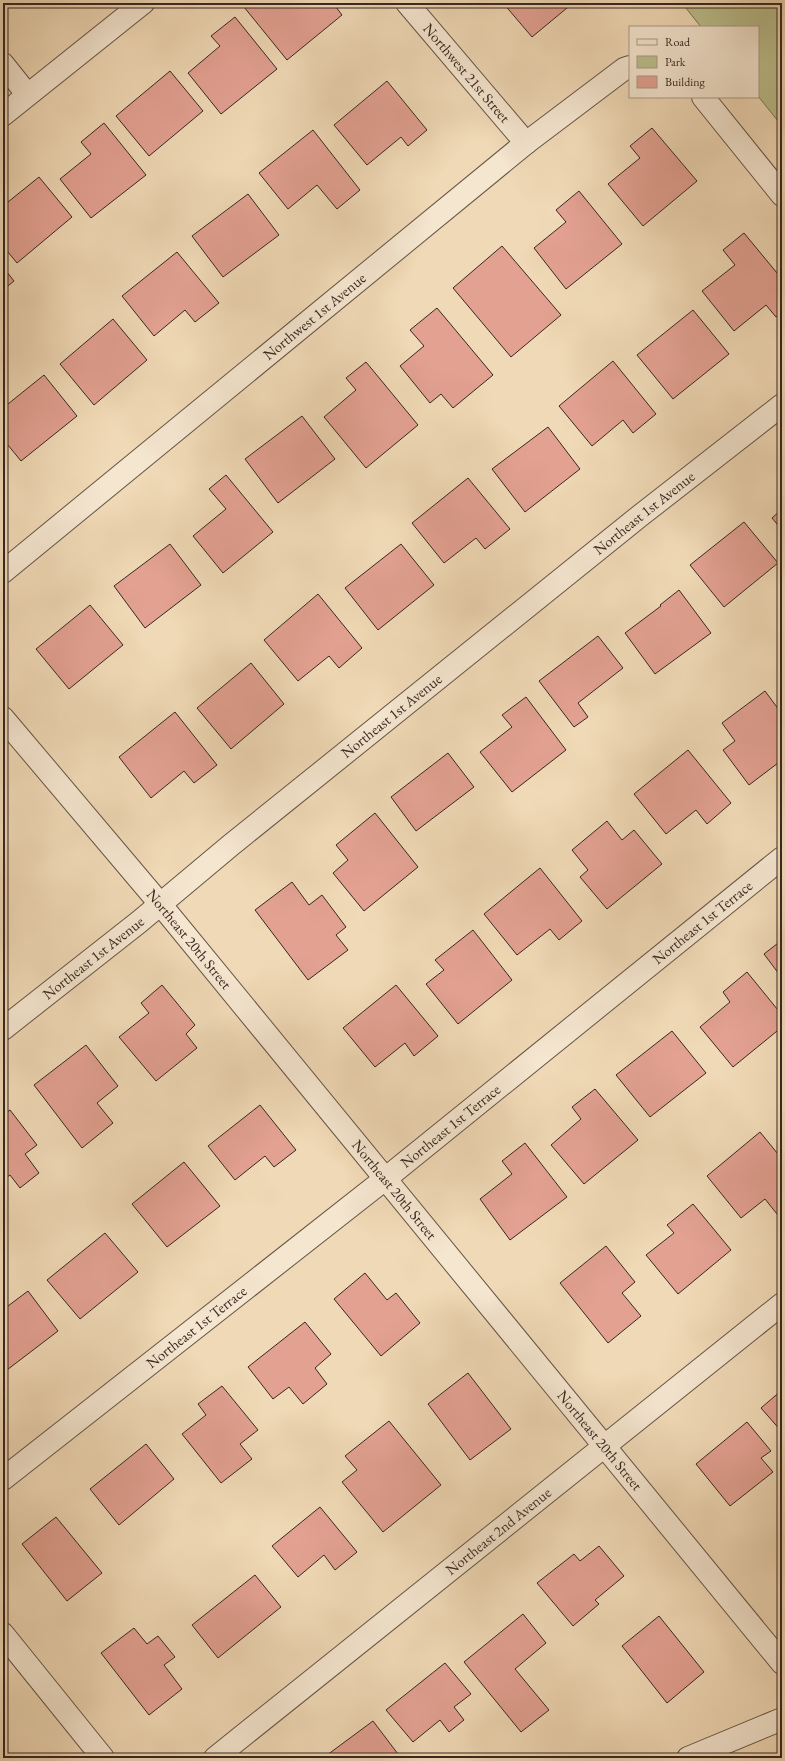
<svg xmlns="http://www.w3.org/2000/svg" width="785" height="1761" font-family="'EB Garamond',serif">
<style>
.green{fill:#bbbf8d;stroke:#7a7356}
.building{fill:#e3a192;stroke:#382720}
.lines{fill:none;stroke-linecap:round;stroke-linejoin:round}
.street-casing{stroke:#665446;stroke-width:24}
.street{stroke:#f5e6d0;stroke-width:22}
.labels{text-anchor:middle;stroke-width:3;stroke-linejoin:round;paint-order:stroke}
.street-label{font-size:15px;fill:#382720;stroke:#f5e6d0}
</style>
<rect width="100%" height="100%" fill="#f0d9b6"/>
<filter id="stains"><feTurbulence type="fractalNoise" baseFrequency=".005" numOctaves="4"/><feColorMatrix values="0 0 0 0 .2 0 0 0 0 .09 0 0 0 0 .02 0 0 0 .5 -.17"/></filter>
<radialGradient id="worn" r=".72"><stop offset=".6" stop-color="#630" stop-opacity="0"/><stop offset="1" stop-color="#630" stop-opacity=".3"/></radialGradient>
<!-- green -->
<path class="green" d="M682 3H782V126L758 96V27H701Z"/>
<!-- building -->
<path class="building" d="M249 3H333L342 15 287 60 244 7Z
M503 3H573L532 37Z
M235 17 277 69 221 114 188 73 220 46 211 36Z
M170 71 203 111 149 156 116 116Z
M387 81 427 130 408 146 401 137 367 165 334 125Z
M104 123 146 175 91 218 60 179 91 154 81 142Z
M652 128 697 181 643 226 608 184 640 158 630 146Z
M313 130 360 190 337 209 317 185 288 209 259 173Z
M39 177 72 217 17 263 3 246V206Z
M579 191 622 244 566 289 534 248 566 222 556 210Z
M248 194 279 235 223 277 192 236Z
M744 233 782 279V312L776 317 766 305 734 331 702 291 735 265 723 250Z
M502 246 561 315 511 357 453 288Z
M177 252 219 303 195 322 185 310 154 336 122 296Z
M3 267 14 281 3 290Z
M437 308 493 375 453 408 441 394 430 403 400 366 424 346 410 330Z
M693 310 729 354 673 399 637 355Z
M113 319 147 360 94 405 60 364Z
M613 361 656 414 633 433 623 420 592 446 559 406Z
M366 362 418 425 366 468 324 417 356 390 346 378Z
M44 375 77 416 21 461 3 439V408Z
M302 416 335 459 278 503 245 459Z
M548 427 580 469 525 512 492 469Z
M226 475 273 532 223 573 193 536 226 509 209 489Z
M468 478 510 529 485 549 476 538 444 563 412 523Z
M782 509V530L772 518Z
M744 522 778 563 724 607 690 565Z
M170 544 201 585 145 628 114 586Z
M401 544 434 585 378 630 345 588Z
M679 590 711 633 655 674 625 633 661 606 660 605Z
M318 594 362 648 339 668 329 656 298 681 264 640Z
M90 605 123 645 69 689 36 649Z
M598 636 623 668 578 703 588 717 574 727 539 681Z
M251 663 284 704 231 749 197 708Z
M765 691 782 714V760L749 785 723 750 735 741 722 723Z
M526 697 566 750 512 792 480 752 512 727 502 715Z
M175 712 217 765 194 783 184 771 151 798 119 757Z
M688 750 731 803 707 824 696 810 666 834 634 794Z
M448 753 474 787 416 831 391 797Z
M375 813 418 867 364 911 333 873 348 860 336 845Z
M607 821 622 840 634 830 662 864 607 909 580 877 588 870 572 850Z
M540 868 582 921 559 940 550 929 517 955 484 914Z
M292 882 309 905 322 895 346 927 336 935 348 950 308 980 255 910Z
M473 930 512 980 458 1024 426 984 444 970 435 960Z
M782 940V978L764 954Z
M747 972 782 1015V1027L733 1067 700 1027 730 1002 723 992Z
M162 985 195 1025 186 1034 197 1048 156 1081 119 1037 149 1013 141 1003Z
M396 985 438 1036 414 1056 405 1043 375 1067 343 1028Z
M672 1031 706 1073 650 1117 616 1075Z
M86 1045 118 1086 97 1103 113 1123 82 1148 34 1085Z
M595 1089 638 1140 584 1184 551 1145 581 1119 572 1107Z
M260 1105 296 1150 274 1167 265 1156 235 1180 208 1146Z
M10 1110 37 1145 25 1154 39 1173 20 1188 10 1175 3 1180V1115Z
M760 1132 782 1159V1210L777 1214 765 1199 741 1218 707 1176Z
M525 1143 567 1197 510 1240 480 1199 512 1174 502 1161Z
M184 1162 220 1206 167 1247 132 1204Z
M693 1204 731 1250 678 1294 646 1255 674 1233 667 1225Z
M105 1233 138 1272 80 1319 47 1280Z
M606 1246 635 1282 622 1293 641 1316 608 1343 560 1283Z
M365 1273 387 1300 396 1293 420 1323 381 1356 334 1299Z
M28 1291 58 1331 3 1373V1300L8 1306Z
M305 1322 331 1354 315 1368 327 1384 303 1404 289 1387 273 1399 248 1367Z
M468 1373 511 1429 470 1460 428 1404Z
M222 1386 258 1430 240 1444 252 1459 221 1483 182 1434 206 1415 198 1404Z
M782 1390V1432L761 1408Z
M389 1421 441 1485 383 1532 342 1482 357 1470 345 1456Z
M747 1422 771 1451 761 1458 773 1472 730 1506 696 1464Z
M146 1444 174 1479 119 1525 90 1489Z
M320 1507 357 1552 335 1570 324 1555 298 1577 272 1546Z
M56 1517 102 1573 67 1601 22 1544Z
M599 1546 624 1576 595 1600 599 1604 573 1626 537 1583 574 1554 580 1561Z
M255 1575 281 1607 218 1658 192 1625Z
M523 1614 546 1643 515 1669 549 1710 521 1732 464 1662Z
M659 1616 704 1672 667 1703 622 1646Z
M134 1628 147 1644 158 1636 175 1657 164 1665 182 1689 149 1715 101 1653Z
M445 1663 471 1694 454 1707 464 1720 449 1732 440 1720 413 1742 386 1710Z
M373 1721 401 1758H323Z"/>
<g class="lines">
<defs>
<g id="street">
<path id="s1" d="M407 3 526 143"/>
<path d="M3 64 27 94"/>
<path d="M703 97 782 195"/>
<path d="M3 115 143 3"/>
<path id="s2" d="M3 572 526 143 624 69 630 67"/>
<path id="s3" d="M3 718 161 905 782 1663"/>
<path id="s4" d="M3 1029 139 922 231 845 641 515 782 405"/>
<path id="s5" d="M3 1479 385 1179 782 858"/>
<path d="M3 1634 103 1758"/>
<path id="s6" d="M215 1758 782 1304"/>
<path d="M688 1758 782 1719"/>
</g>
</defs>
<!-- street casing -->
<use href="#street" class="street-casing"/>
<!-- street -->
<use href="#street" class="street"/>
</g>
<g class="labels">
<!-- street labels -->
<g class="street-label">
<text dy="5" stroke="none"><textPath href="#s1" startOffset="92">Northwest 21st Street</textPath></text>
<text dy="5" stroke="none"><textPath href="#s2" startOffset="403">Northwest 1st Avenue</textPath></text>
<text dy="5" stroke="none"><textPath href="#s4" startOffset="823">Northeast 1st Avenue</textPath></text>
<text dy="5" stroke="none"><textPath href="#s4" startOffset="499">Northeast 1st Avenue</textPath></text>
<text dy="5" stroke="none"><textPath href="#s5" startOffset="894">Northeast 1st Terrace</textPath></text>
<text dy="5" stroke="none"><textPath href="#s3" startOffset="289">Northeast 20th Street</textPath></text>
<text dy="5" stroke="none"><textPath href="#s4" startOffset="115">Northeast 1st Avenue</textPath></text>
<text dy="5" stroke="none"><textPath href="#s5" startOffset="570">Northeast 1st Terrace</textPath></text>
<text dy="5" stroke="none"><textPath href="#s3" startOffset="613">Northeast 20th Street</textPath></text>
<text dy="5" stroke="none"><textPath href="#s5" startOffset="246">Northeast 1st Terrace</textPath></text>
<text dy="5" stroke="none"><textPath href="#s3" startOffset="937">Northeast 20th Street</textPath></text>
<text dy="5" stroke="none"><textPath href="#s6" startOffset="363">Northeast 2nd Avenue</textPath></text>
</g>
</g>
<!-- margin -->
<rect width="785" height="1761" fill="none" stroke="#f0d9b6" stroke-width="16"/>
<rect x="4" y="4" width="777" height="1753" fill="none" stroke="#382720" stroke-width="2"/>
<rect x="8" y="8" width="769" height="1745" fill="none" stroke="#382720"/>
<!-- legend -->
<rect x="629" y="26" width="130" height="72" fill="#f5e6d0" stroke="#a99a8a"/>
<rect x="637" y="39" width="20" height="6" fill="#f5e6d0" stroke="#a99a8a"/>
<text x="665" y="46" font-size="12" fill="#382720">Road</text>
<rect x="637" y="56" width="20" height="12" fill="#bbbf8d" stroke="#a99a8a"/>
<text x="665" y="66" font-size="12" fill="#382720">Park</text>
<rect x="637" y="76" width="20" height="12" fill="#e3a192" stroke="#a99a8a"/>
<text x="665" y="86" font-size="12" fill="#382720">Building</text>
<rect width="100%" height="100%" filter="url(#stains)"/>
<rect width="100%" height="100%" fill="url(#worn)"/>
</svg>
